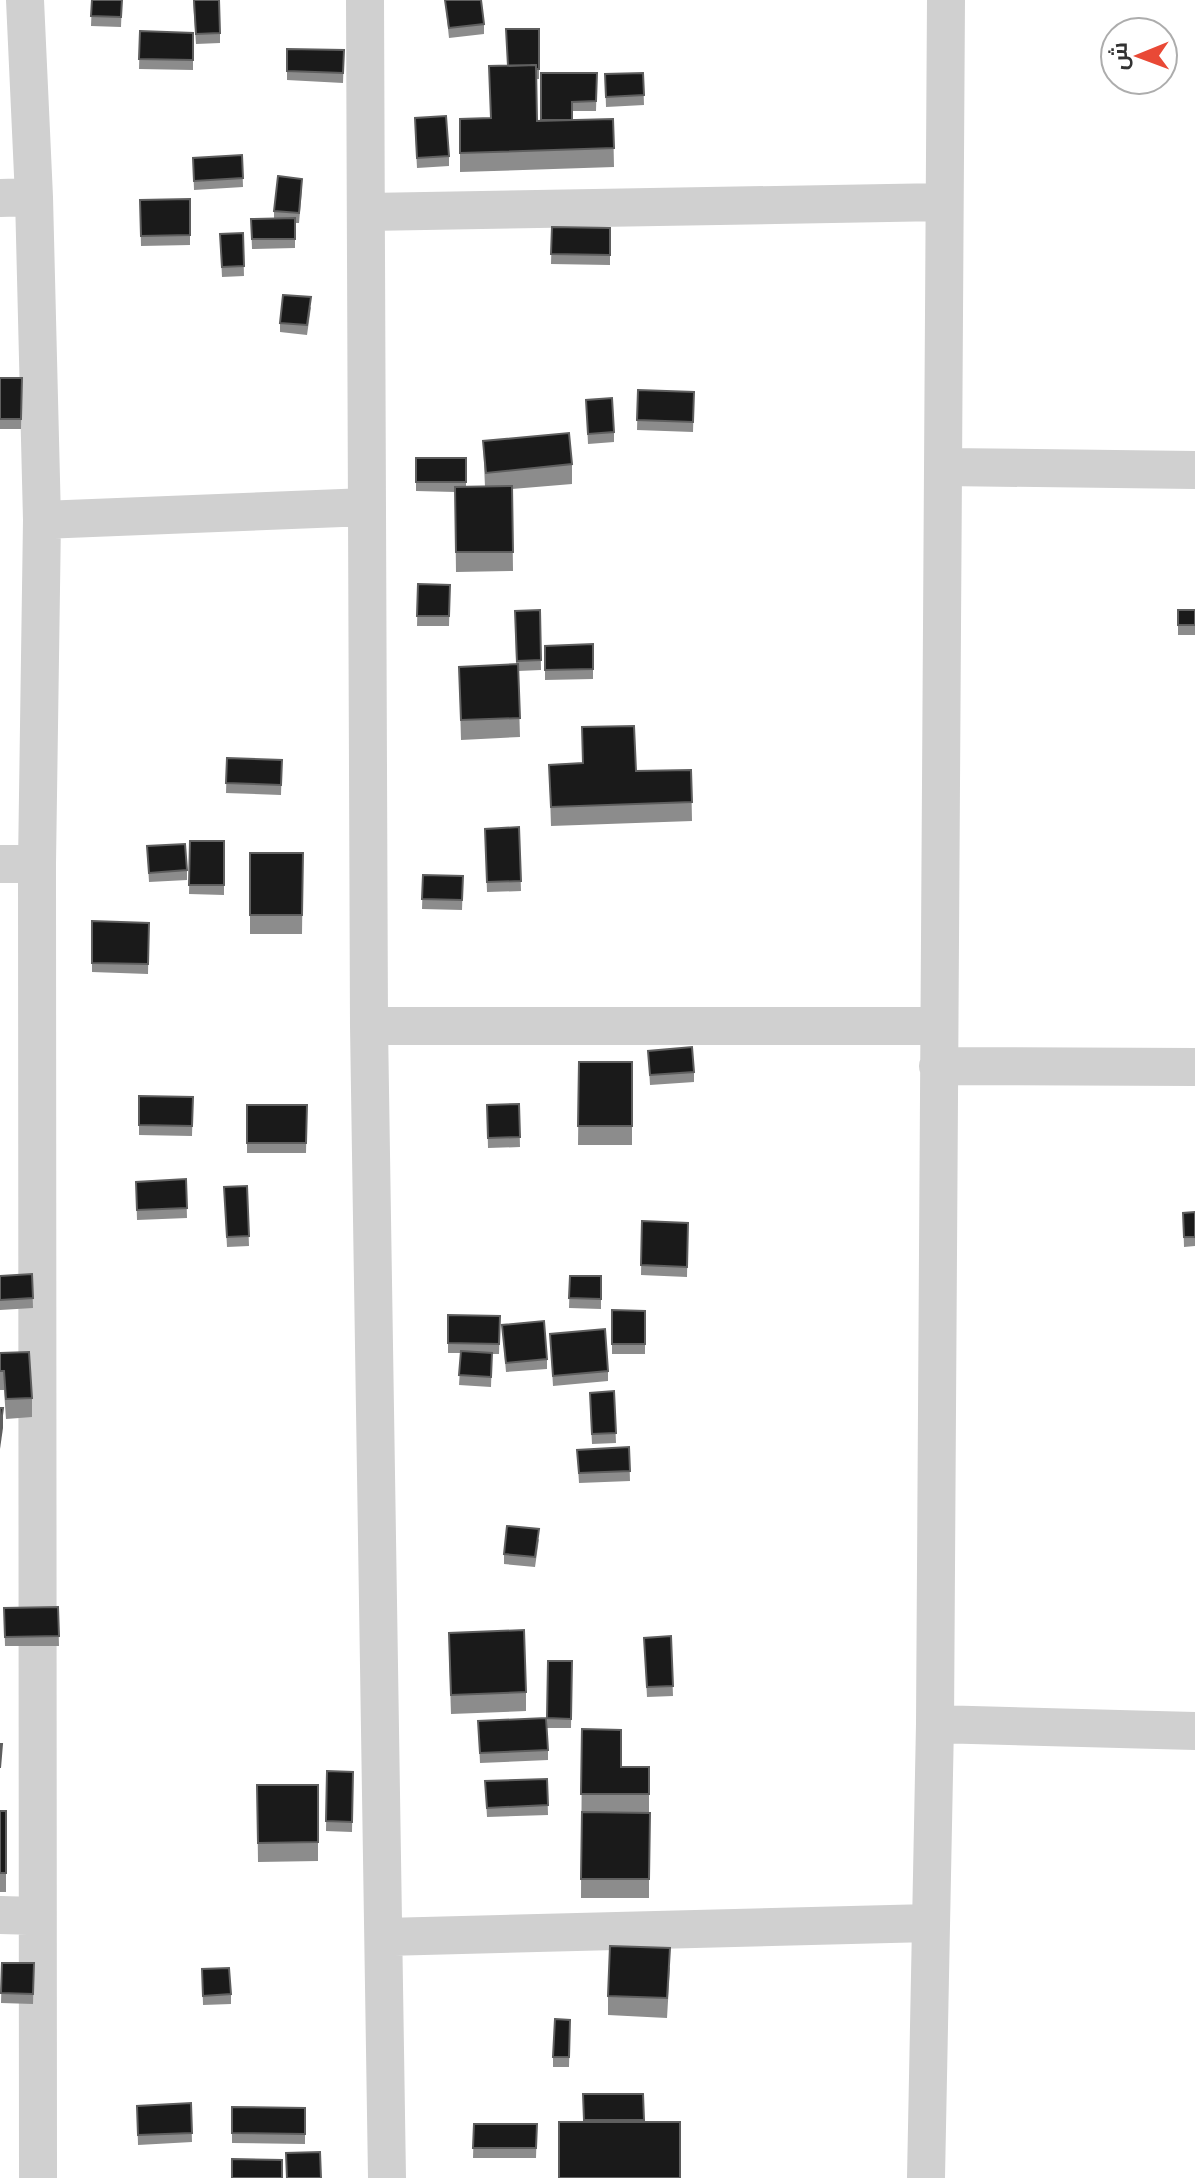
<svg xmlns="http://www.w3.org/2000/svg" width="1195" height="2178" font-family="'Source Sans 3',Cairo,sans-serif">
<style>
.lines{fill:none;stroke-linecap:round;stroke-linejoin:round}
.minor{stroke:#d0d0d0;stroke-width:38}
.wall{fill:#8c8c8c}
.shaded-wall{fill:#5f5f5f}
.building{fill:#1a1a1a;stroke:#5f5f5f;stroke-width:2}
</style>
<rect width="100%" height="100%" fill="#fff"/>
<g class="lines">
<!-- minor -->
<path class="minor" d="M25 0 34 197 42 520 37 864 38 2178
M365 0 369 1026 387 2178
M0 198 34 197
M368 212 944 202
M945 467 1195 470
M42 520 367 507
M0 864H37
M369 1026H938
M938 1066 1195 1067
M935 1724 1195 1731
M0 1915 37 1916
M385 1937 930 1923
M926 2178 935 1724 946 0"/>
</g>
<!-- wall -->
<path class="wall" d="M92 0H122L121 27 91 26Z
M193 0 220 33V43L196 44Z
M445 0 484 24V34L449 38Z
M539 29V79H536L537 121 541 120 597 73 596 111H572V120L613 119 614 167 460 172V119L491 118 489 66H507Z
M140 31 193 33V70L139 69Z
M344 50 343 83 287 80V71Z
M643 73 644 105 606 107 605 74Z
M415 128 449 156V166L417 168Z
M242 155 243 187 194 190 193 158Z
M302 189 299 223H295V248L252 249 251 219H274V211Z
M190 199V245L141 246 140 200Z
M552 227 610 228V265L551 264Z
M243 233 244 276 222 277 220 234Z
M311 307 307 335 280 332V323Z
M0 378H22L21 429H0Z
M638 390 694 392 693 432 637 430Z
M586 400 614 432V442L588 444Z
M483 441 572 464V484L512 489 513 571 456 572 455 492 416 491V458H466V487H485Z
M418 584 450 585 449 626H417Z
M540 610 541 670 518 671 520 737 461 740 459 667 516 664 515 611Z
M1178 610H1195V635H1178Z
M593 644V679L545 680V646Z
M582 727 636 771 691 770 692 821 551 826 549 765 583 763Z
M227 758 282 760 281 795 226 793Z
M519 827 521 891 487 892 485 829Z
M190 841H224V895L189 894Z
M147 846 187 870V880L149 882Z
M250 853H303L302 934H250Z
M423 875 463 876 462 910 422 909Z
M92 921 149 923 148 974 92 972Z
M648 1051 694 1072V1082L650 1085Z
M579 1062H632V1145H578Z
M139 1096 193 1097 192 1136 139 1135Z
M519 1104 520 1147 488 1148 487 1105Z
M247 1105H307L306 1153H247Z
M186 1179 187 1218 137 1220 136 1182Z
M247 1186 249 1246 227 1247 224 1187Z
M1195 1212V1246L1184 1247 1183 1213Z
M642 1221 688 1223 687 1277 641 1275Z
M32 1274 33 1308 0 1310V1276Z
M570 1276H601V1309L569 1308Z
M612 1310 645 1311V1354H612Z
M448 1315 500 1316 499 1354H492L491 1387 459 1385 461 1353H448Z
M502 1325 547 1359V1369L506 1372Z
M550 1334 608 1371V1381L553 1386Z
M0 1353 32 1398V1417L6 1419 4 1390H0Z
M614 1391 616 1443 592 1444 590 1402Z
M629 1447 630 1481 579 1483 577 1450Z
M539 1539 535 1567 504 1564V1554Z
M58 1607 59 1646H5L4 1608Z
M671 1636 673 1696 647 1697 644 1638Z
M449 1652 526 1692V1711L451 1714Z
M548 1661H572L571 1728H547Z
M478 1721 548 1750V1760L480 1763Z
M582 1729 621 1767H649V1898H581Z
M327 1771 353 1772 352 1832 326 1831Z
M547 1779 548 1815 487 1817 485 1781Z
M257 1785H318V1861L258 1862Z
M0 1811H6V1892H0Z
M2 1963H34L33 2004 1 2003Z
M670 1967 667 2018 608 2015V1996Z
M202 1969 231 1994V2004L203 2005Z
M570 2020 569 2067H553V2057Z
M583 2094H643L644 2122H584Z
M191 2103 192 2142 138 2145 137 2106Z
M232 2107 305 2108V2144L232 2143Z
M474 2124H537L536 2158H473Z"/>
<!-- shaded-wall -->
<path class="shaded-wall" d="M3 1408V1428L0 1449V1430Z"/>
<!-- building -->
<path class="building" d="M92 0H122L121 17 91 16Z
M194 0H219L220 33 196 34Z
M445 0H481L484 24 449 28Z
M506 29H539V69H536V65L508 66Z
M140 31 193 33V60L139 59Z
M287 49 344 50 343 73 287 71Z
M536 65 537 121 613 119 614 148 460 153V119L491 118 489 66Z
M541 73H597L596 101 572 102V120H541Z
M643 73 644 95 606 97 605 74Z
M446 116 449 156 417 158 415 118Z
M242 155 243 178 194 181 193 158Z
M278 176 302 179 299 213 274 211Z
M190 199V235L141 236 140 200Z
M295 218V239H252L251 219Z
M552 227 610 228V255L551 254Z
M243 233 244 266 222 267 220 234Z
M283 295 311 297 307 325 280 323Z
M0 378H22L21 419H0Z
M638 390 694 392 693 422 637 420Z
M612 398 614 432 588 434 586 400Z
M569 433 572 464 486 473 483 441Z
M416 458H466V482H416Z
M512 486 513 552H456L455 487Z
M418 584 450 585 449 616H417Z
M540 610 541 660 517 661 515 611Z
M1178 610H1195V625H1178Z
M593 644V669L545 670V646Z
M518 664 520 718 461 720 459 667Z
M634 726 636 771 691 770 692 802 551 807 549 765 583 763 582 727Z
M227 758 282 760 281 785 226 783Z
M519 827 521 881 487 882 485 829Z
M190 841H224V885H189Z
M185 844 187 870 149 873 147 846Z
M250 853H303L302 915H250Z
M423 875 463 876 462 900 422 899Z
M92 921 149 923 148 964 92 963Z
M692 1047 694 1072 650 1075 648 1051Z
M579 1062H632V1126H578Z
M139 1096 193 1097 192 1126 139 1125Z
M519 1104 520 1137 488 1138 487 1105Z
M247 1105H307L306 1143H247Z
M186 1179 187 1208 137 1210 136 1182Z
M247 1186 249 1236 227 1237 224 1187Z
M1195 1212V1237H1184L1183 1213Z
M642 1221 688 1223 687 1267 641 1265Z
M32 1274 33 1298 0 1300V1276Z
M570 1276H601V1299L569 1298Z
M612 1310 645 1311V1344H612Z
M448 1315 500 1316 499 1344 448 1343Z
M544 1321 547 1359 506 1363 502 1325Z
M605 1329 608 1371 553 1376 550 1334Z
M461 1351 492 1353 491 1377 459 1375Z
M29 1352 32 1398 6 1399 4 1371H0V1353Z
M614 1391 616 1433 592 1434 590 1393Z
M0 1408H3L0 1430Z
M629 1447 630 1471 579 1473 577 1450Z
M507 1526 539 1529 535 1557 504 1554Z
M58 1607 59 1636 5 1637 4 1608Z
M524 1630 526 1692 451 1695 449 1633Z
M671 1636 673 1686 647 1687 644 1638Z
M548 1661H572L571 1719 547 1718Z
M546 1718 548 1750 480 1753 478 1721Z
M582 1729 621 1730V1767H649V1794H581Z
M0 1744H2L0 1768Z
M327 1771 353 1772 352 1822 326 1821Z
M547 1779 548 1805 487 1808 485 1781Z
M257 1785H318V1842L258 1843Z
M0 1811H6V1873H0Z
M582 1812 650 1813 649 1879H581Z
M610 1946 670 1948 667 1998 608 1996Z
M2 1963H34L33 1994 1 1993Z
M229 1968 231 1994 203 1996 202 1969Z
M555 2019 570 2020 569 2057H553Z
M583 2094H643L644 2120H584Z
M191 2103 192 2133 138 2135 137 2106Z
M232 2107 305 2108V2134L232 2133Z
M559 2122H680V2178H559Z
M474 2124H537L536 2148H473Z
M320 2152 321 2178H287L286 2153Z
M232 2159 282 2160V2178H232Z"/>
<!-- north arrow -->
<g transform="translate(1139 56) rotate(269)"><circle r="38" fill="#ffffff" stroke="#adadad" stroke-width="2"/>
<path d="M0-6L14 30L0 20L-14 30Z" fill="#e94936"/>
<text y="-12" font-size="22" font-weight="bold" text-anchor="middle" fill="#333333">ش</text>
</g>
</svg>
